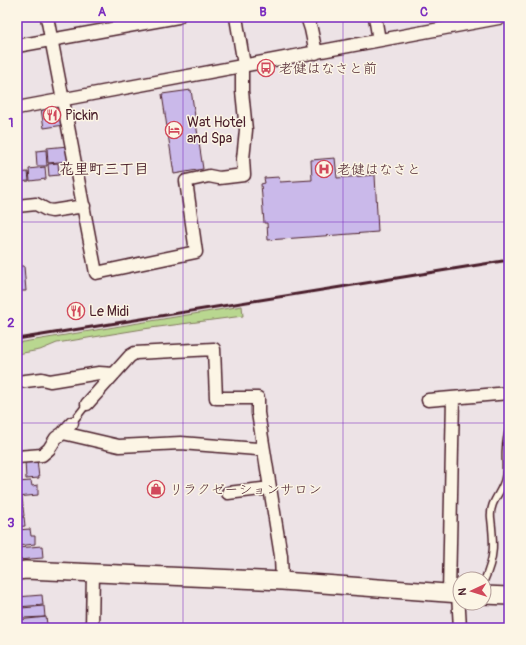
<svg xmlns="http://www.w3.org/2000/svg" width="526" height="645" font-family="Pangolin,'Klee One',sans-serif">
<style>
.green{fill:#b9d790;stroke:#827b5e}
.building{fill:#cab9ea;stroke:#4a1f2b}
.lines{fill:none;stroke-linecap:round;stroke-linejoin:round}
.lane-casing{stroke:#4a1f2b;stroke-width:9}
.street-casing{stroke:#4a1f2b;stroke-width:15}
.secondary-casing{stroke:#4a1f2b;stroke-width:20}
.lane{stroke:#fcf5e5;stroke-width:6}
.street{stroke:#fcf5e5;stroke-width:12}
.secondary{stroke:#fcf5e5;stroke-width:17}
.rail{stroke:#4a1f2b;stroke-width:3}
.grid{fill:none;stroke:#7b2cbf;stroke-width:1;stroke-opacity:0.55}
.labels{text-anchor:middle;stroke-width:3;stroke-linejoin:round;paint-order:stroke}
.poi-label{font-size:14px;fill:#4a1f2b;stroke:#fcf5e5;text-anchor:start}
.neighbourhood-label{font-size:15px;font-weight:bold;fill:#4a1f2b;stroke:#fcf5e5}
.neatline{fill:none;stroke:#7b2cbf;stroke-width:1.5}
.grid-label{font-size:13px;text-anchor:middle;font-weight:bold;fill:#7b2cbf}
</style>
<rect width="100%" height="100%" fill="#ede3e6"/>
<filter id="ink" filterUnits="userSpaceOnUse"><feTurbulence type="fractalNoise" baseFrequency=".025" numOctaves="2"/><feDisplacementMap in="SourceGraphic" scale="8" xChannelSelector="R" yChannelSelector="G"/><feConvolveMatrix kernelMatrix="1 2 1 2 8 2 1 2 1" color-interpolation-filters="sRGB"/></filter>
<g filter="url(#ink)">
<!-- green -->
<path class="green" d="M242 306 243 316 143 329 57 343 40 350 17 354V343Z"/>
<!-- building -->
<path class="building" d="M191 90 203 169 174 174 162 94Z
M61 106 64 125 44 128 41 109Z
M68 146 69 161 48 163 47 148Z
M17 147H19L21 170 17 171Z
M46 150 47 166H37L36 151Z
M335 158 337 178 375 175 378 232 268 240 267 223H264L261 184 265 183 264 178 279 177 280 182 312 180 311 160Z
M58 163 59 175 49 176 48 164Z
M45 167 46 179 30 181 29 169Z
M28 172 29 181 17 182V173Z
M17 266H24L26 291H17Z
M37 459 39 478 26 479 25 460Z
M31 481 32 486 38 485V495L17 497V482Z
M22 497 23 506 17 507V498Z
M23 507 24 516 17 517V508Z
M24 517 25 526 17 527V518Z
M30 529 31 536H35V544L17 546V530Z
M42 546 43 558 17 560V548Z
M42 595 43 605 17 607V597Z
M44 606 45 617 23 618 22 608Z
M46 617 47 624H39L40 628H18V620Z"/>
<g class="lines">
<defs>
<path id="lane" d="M72 423 87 404
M484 581C495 557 494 544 491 518 489 501 503 492 505 478 507 469 505 458 506 448 506 441 508 435 509 429"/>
<path id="street" d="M47 17 96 273 196 252 186 181 209 176 219 178 244 175 243 159 246 130 242 91V66
M236 17 244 65
M307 17 311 29 316 53
M375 17 379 40
M17 46 178 17
M17 108 504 17
M17 206 36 204 47 210 52 211 84 206
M17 382 42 379 50 381 99 373 114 374
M428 400 509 393
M87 404 130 356 135 353 214 349 216 398H258V413L281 556 282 581
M63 433 119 446 181 443 257 449 263 448
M17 457 42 455 49 449 56 438 63 433 72 423
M228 493 270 488
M449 593 453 398
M458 594 460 628
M92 628 93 573"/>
<path id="secondary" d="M17 571 26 570 282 581 460 594
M484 595 509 596"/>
</defs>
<!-- lane casing -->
<use href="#lane" class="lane-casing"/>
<!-- street casing -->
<use href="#street" class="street-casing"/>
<!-- secondary casing -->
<use href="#secondary" class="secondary-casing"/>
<!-- lane -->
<use href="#lane" class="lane"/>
<!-- street -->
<use href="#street" class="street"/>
<!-- secondary -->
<use href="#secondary" class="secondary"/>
<!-- rail -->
<path class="rail" d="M17 339 509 260"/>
</g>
</g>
<!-- grid -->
<path class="grid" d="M183 17V628M343 17V628M17 222H509M17 423H509"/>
<!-- icons -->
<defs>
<symbol id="bus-ring" viewBox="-11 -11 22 22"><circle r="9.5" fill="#fcf5e5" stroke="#d1495b" stroke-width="1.5"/><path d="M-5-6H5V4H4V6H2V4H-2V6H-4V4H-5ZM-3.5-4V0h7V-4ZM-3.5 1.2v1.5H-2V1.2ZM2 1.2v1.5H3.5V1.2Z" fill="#d1495b"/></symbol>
<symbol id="restaurant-ring" viewBox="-11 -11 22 22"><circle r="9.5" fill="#fcf5e5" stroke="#d1495b" stroke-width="1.5"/><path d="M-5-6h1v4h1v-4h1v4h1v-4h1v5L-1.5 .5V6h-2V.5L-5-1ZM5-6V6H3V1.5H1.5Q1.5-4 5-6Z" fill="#d1495b"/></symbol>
<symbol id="hotel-ring" viewBox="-11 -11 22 22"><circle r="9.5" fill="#fcf5e5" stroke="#d1495b" stroke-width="1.5"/><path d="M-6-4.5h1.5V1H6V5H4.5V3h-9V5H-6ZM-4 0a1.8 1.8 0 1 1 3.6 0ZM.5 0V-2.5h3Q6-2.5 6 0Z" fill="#d1495b"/></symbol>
<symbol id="hospital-ring" viewBox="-11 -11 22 22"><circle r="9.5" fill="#fcf5e5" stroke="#d1495b" stroke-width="1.5"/><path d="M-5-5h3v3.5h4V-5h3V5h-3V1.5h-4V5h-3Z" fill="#d1495b"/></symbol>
<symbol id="shop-ring" viewBox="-11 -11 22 22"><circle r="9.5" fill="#fcf5e5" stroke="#d1495b" stroke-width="1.5"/><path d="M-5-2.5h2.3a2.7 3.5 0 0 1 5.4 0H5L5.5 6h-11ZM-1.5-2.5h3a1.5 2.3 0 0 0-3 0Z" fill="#d1495b"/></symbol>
</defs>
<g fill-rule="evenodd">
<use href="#bus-ring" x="256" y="58" width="20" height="20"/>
<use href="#restaurant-ring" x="42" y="105" width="20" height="20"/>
<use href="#hotel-ring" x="164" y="120" width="20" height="20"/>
<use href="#hospital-ring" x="314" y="159" width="20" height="20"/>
<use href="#restaurant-ring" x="66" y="301" width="20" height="20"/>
<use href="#shop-ring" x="146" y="479" width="20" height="20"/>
</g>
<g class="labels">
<!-- poi labels -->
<g class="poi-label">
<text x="279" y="73">老健はなさと前</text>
<text x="65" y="120">Pickin</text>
<text x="187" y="127">Wat Hotel<tspan x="187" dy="16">and Spa</tspan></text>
<text x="337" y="174">老健はなさと</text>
<text x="89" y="316">Le Midi</text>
<text x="169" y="494">リラクゼーションサロン</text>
</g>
<!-- neighbourhood labels -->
<g class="neighbourhood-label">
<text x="104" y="174">花里町三丁目</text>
</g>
</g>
<!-- margin -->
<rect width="526" height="645" fill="none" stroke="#fcf5e5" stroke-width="44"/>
<!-- north arrow -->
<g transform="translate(472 591) rotate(266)"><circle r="19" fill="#fcf5e5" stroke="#b59f9b"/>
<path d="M0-3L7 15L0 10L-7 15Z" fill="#d1495b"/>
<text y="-6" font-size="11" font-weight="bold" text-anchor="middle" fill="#4a1f2b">N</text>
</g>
<rect x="22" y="22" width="482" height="601" class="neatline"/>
<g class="grid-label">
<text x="102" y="16">A</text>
<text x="263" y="16">B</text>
<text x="424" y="16">C</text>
<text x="11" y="127">1</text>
<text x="11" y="327">2</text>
<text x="11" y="527">3</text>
</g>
</svg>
